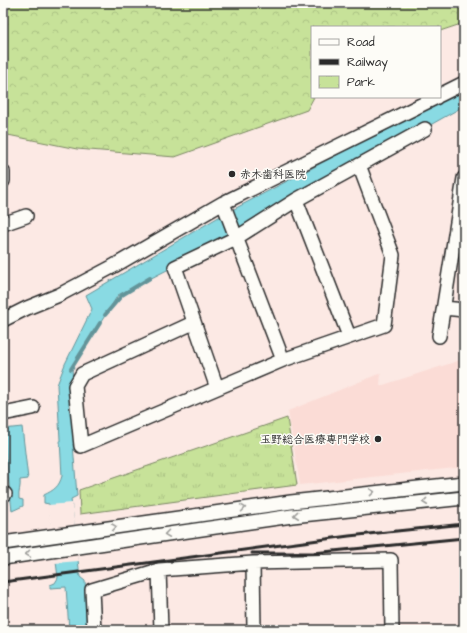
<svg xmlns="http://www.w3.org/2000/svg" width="467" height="633" font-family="'Architects Daughter','Klee One',sans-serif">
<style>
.built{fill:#fbdcd6}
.forest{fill:url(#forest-crowns);stroke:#798662}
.park{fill:url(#park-tufts);stroke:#798662}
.water{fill:#89dae3;stroke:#639499}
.pier{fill:#fce9e4}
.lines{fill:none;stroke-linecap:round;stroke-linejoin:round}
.stream{stroke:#639499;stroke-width:4}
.minor-casing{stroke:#2b2b2b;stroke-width:16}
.minor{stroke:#fdfcf7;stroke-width:13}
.rail{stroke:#2b2b2b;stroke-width:3}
.oneway{stroke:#9e9e9b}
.poi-dot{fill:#2b2b2b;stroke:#fdfcf7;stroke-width:1.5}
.labels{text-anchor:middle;stroke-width:3;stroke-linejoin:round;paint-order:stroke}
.poi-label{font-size:11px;font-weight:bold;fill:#2b2b2b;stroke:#fdfcf7;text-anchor:start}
</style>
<defs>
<pattern id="forest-crowns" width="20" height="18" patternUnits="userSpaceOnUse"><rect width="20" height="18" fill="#c7e299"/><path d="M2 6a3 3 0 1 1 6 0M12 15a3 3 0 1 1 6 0" fill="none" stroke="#abc284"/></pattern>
<pattern id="park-tufts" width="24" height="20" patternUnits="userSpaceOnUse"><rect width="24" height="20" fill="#c7e299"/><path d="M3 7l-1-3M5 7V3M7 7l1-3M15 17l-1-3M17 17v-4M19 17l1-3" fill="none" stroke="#abc284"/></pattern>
</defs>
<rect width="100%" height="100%" fill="#fce9e4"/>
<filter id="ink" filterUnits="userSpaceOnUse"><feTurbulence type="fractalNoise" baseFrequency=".025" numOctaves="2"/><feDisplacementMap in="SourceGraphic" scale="8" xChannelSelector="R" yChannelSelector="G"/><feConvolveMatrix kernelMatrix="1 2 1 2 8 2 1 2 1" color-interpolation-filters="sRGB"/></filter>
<g filter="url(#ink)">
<!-- built -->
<path class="built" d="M464 359V467L300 485 288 411 381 373 380 386Z"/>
<!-- forest -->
<path class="forest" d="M3 3H464V23L440 31V27H312V97H314L307 110 175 157 77 149 3 134Z"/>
<!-- park -->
<path class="park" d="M287 418 297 485 80 514 79 490Z"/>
<!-- water -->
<path class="water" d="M464 88V106L228 239 118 295 72 368 77 443 73 444 77 496 71 499 80 577 85 581 88 630H69L66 587 50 588V585L55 583 58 578 49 504 44 503V495C54 490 59 487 62 476L57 385 65 364 92 309 86 295 217 218Z
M22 427 28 479 20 480C21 487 18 492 19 499L23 500V506L12 511 3 429Z"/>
<!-- pier -->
<path class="pier" d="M72 503 79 561 55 563 48 505Z"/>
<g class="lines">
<!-- stream -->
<path class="stream" d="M105 315 122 295 150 278
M71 369 100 323"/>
<defs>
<path id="minor" d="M440 95 464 83
M3 172V181
M296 200 349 336
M223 203 283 360
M3 224 26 216
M444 308 464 310
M3 320 27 308 59 295 112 267 223 203 437 97
M193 323 82 374 75 386 81 446 283 360 384 325 393 255 359 165
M439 336 464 178
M217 388 175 267 236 238 296 200 425 129
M3 414 33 408
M3 494H5
M3 543 291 502 464 483
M3 558 292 516 464 498
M253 563 254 630
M159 570 161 630
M94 630 92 590 159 570 253 563 391 560 392 630"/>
</defs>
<!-- minor casing -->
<use href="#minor" class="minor-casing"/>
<!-- minor -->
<use href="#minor" class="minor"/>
<!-- rail -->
<path class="rail" d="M252 553H313L464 538
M3 582 349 536 464 524"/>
</g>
<!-- one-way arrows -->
<defs><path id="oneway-chevron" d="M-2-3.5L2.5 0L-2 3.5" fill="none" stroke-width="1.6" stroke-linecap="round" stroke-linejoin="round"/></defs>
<g class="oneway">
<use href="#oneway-chevron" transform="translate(372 492) rotate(-6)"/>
<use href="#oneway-chevron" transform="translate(425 502) rotate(174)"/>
<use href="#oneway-chevron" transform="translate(243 508) rotate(-8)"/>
<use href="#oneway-chevron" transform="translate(296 515) rotate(174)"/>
<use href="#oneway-chevron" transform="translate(114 527) rotate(-8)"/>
<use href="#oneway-chevron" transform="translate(167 534) rotate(172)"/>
<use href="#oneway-chevron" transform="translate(28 554) rotate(172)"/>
</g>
</g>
<!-- markers -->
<g class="poi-dot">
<circle cx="232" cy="174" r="4"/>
<circle cx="378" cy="439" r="4"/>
</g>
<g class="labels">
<!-- poi labels -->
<g class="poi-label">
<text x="240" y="178">赤木歯科医院</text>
<text x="370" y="443" text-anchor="end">玉野総合医療専門学校</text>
</g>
</g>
<!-- margin -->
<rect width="467" height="633" fill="none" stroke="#fdfcf7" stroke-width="16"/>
<rect x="8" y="8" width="451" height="617" fill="none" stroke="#2b2b2b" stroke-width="1.5" filter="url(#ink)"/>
<!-- legend -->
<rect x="311" y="26" width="130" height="72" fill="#fdfcf7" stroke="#a9a8a5"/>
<rect x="319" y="39" width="20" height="6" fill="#fdfcf7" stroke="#a9a8a5"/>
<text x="347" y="46" font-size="12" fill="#2b2b2b">Road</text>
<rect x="319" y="59" width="20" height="6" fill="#2b2b2b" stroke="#a9a8a5"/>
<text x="347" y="66" font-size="12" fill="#2b2b2b">Railway</text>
<rect x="319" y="76" width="20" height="12" fill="url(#park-tufts)" stroke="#a9a8a5"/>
<text x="347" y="86" font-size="12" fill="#2b2b2b">Park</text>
</svg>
